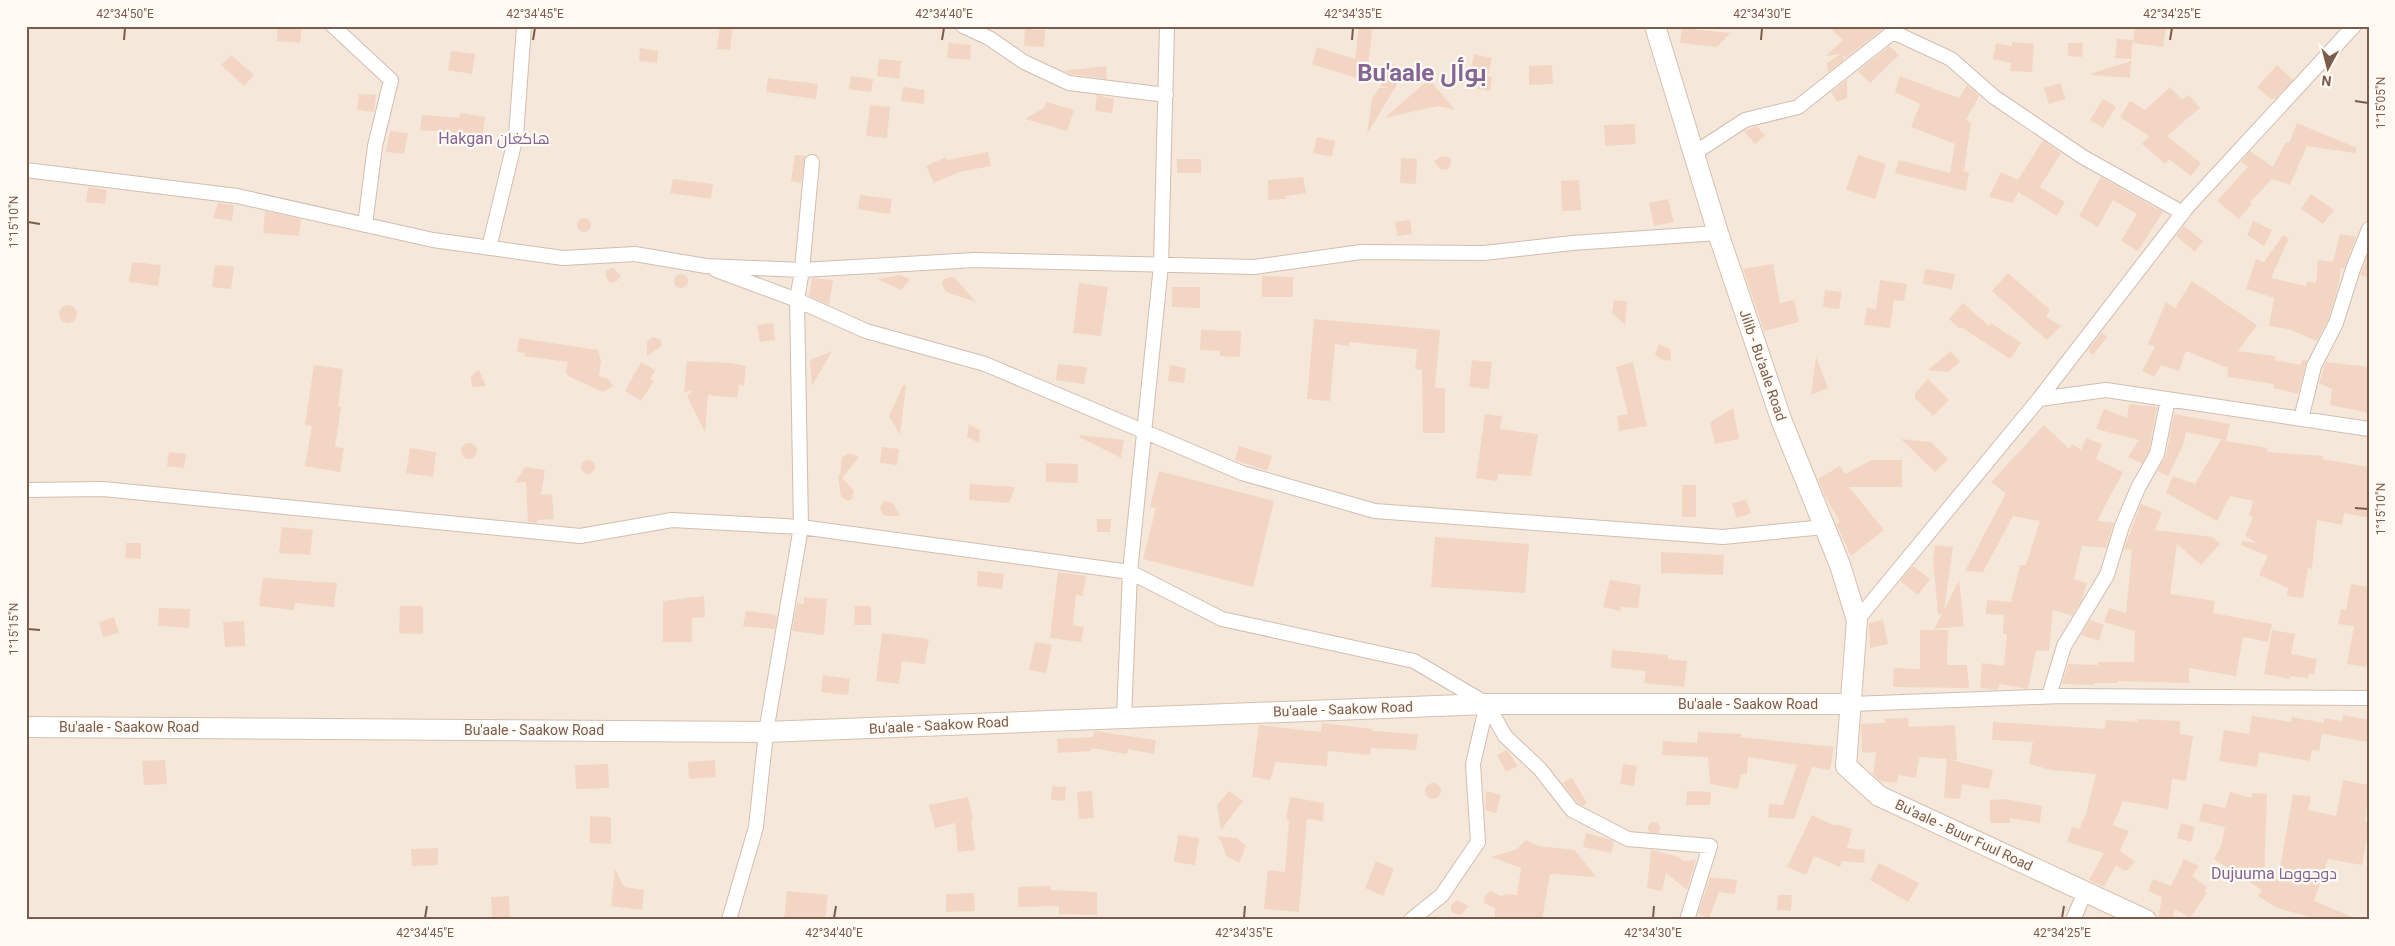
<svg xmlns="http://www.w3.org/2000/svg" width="2395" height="946" font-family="Roboto,Cairo,sans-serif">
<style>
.residential{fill:#f5e8da}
.building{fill:#f3d5c3}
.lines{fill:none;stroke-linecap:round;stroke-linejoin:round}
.street-casing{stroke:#d1beb0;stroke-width:16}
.secondary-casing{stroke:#d6c0b0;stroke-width:22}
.street{stroke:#fff;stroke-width:14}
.secondary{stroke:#fff;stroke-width:20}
.ticks{fill:none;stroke:#7a5c4d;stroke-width:2}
.labels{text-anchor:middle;stroke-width:4.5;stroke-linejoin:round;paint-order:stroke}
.street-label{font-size:14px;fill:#7a5c4d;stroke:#fffaf3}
.quarter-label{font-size:16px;fill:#846695;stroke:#fffaf3}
.town-label{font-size:24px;font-weight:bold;fill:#846695;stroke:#fffaf3}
.neatline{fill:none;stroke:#7a5c4d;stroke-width:2}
.ticks-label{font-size:12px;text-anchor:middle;fill:#7a5c4d}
</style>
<rect width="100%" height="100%" fill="#fdf6ec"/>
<!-- residential -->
<path class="residential" d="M26 26H2369V920H26Z"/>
<!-- building -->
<path class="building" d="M278 26 302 28 300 43 277 41Z
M720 26H733L730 50 717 49Z
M1359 26H1373L1366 81 1312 64 1317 47 1355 59Z
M1828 26H1886L1846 58 1843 55 1844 60 1828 72 1827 63 1841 54 1826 56 1843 40Z
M2135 26 2166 27 2163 47 2133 43Z
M1682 28 1730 33 1717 47 1680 43Z
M1025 29 1045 30 1044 47 1024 46Z
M2117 39 2133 40 2131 59 2115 58Z
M2012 42 2034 44 2032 72 2010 71 2011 63 1993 59 1996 43 2012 46Z
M949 43 971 45 970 60 947 58Z
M2068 43H2083L2082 57 2068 56Z
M1890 46 1899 55 1870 83 1858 71Z
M640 48 658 51 657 63 639 61Z
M451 51 475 54 472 74 448 70Z
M1474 54 1492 58 1488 76 1492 77 1490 91 1467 87Z
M231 55 254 75 244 86 221 65Z
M879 59 901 61 899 79 877 76Z
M2131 61 2130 78 2091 75 2090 74Z
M1393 64 1405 71 1367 134 1372 99 1379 88H1388L1380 86Z
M1552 65 1553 84 1529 85V66Z
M2277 65 2293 80 2275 99H2270L2257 87Z
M1106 66 1107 79 1071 74 1063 71Z
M851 76 873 79 871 92 849 89Z
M1900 76 1959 98 1967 85 1979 96 1966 120 1971 123 1964 171 1969 172 1966 191 1895 173 1899 160 1950 173 1955 144 1911 127 1920 104 1895 92Z
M768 78 818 84 816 99 766 92Z
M1429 79 1455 110 1438 106 1385 118Z
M1847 80V98L1837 102 1831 92Z
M2060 83 2066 99 2049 104 2044 88Z
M903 87 925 90 924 104 901 101Z
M2170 87 2182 100 2189 95 2200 108 2167 136 2201 163 2191 176 2169 159 2165 164 2142 144 2149 136 2120 117 2130 101 2145 110Z
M359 94 376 95 374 112 357 110Z
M1097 95 1114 99 1112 113 1095 111Z
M2103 99 2116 107 2103 128 2090 120Z
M1046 102 1074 110 1067 131 1025 119 1044 108Z
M870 105 890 107 887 138 866 136Z
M460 113 485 117 482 139 456 136 457 133 420 130 422 115 459 118Z
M2297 123 2357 148 2355 153 2307 146 2290 185 2272 179 2250 202 2252 204 2239 219 2217 201 2248 167 2241 162 2250 151 2273 167 2286 142 2289 143Z
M1635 124 1636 144 1605 146 1604 125Z
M1757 126 1765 136 1755 144 1744 131Z
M390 131 408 133 404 154 386 152Z
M1317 137 1335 141 1332 157 1313 153Z
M2043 140 2061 153 2040 187 2065 202 2057 216 2018 192 2013 203 1989 197 2001 172 2018 180Z
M988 152 991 166 959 172 934 183 926 166 946 157 947 160Z
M795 155 806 156 801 183 791 181Z
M1858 155 1886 164 1875 199 1846 190Z
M1442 156 1449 157 1451 160 1450 167 1447 170 1440 169 1434 161Z
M1401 158 1417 159 1416 184 1400 183Z
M1177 159H1201V173H1177Z
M1303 177 1306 193 1286 196V199L1268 200V180Z
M2101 177 2163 212 2138 251 2121 241 2137 214 2113 200 2098 227 2079 216Z
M673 179 713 184 711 199 670 193Z
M1579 180 1581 210 1562 211 1561 181Z
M88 187 107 190 105 204 86 202Z
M2311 194 2334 210 2323 224 2301 209Z
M860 195 892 199 890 214 858 209Z
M1668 199 1674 222 1654 226 1649 203Z
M218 203 234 205 232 221 213 218Z
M265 211 301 219 299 236 263 233Z
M577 225a7 7 0 1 1 14 0a7 7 0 1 1-14 0Z
M1410 220 1412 234 1397 236 1395 222Z
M2253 221 2272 230 2264 246 2247 235Z
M2184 226 2203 241 2195 252 2176 236Z
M2340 234 2356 237 2344 269 2341 268 2338 287 2328 320 2317 341 2288 329 2269 326 2274 298 2246 289 2256 259 2264 262 2283 235 2289 238 2271 278 2306 286 2307 281 2316 283 2318 260 2333 262Z
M2369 253V278L2360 275Z
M132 262 161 265 158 286 129 282Z
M1773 264 1780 303 1794 300 1799 322 1764 331 1743 269Z
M215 265 234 267 231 289 212 287Z
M613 268 621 276 617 281 610 283 606 277V270Z
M1925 269 1955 274 1952 289 1923 284Z
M2008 273 2050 310 2046 317 2061 326 2047 340 1992 291Z
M674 281a7 7 0 1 1 14 0a7 7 0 1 1-14 0Z
M900 275 910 279 901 290 877 279Z
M1262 276 1293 277V297H1262Z
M951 277 955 278 976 302 946 292 942 284 943 280Z
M812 278 833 280 829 305 809 296Z
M1880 280 1907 284 1904 301 1894 300 1890 328 1864 325 1867 308 1876 309Z
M2192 281 2257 325 2238 351 2275 356V360L2300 365 2302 360H2307L2298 394 2273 388 2274 384 2227 377 2228 368 2186 351 2179 371 2161 365 2154 377 2142 371 2155 347 2148 344 2166 302 2175 308Z
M1079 283 1108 287 1101 336 1073 333Z
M1172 287H1200V308L1172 307Z
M1825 290 1842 292 1839 309 1823 307Z
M1614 300 1627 301 1625 325 1612 313Z
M1963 303 1989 326 1991 323 2021 343 2010 359 1961 327 1960 329 1949 319Z
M59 314a9 9 0 1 1 18 0a9 9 0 1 1-18 0Z
M1314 319 1440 330 1435 388H1445V433H1423L1422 370 1415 369 1417 349 1349 342V346L1335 344 1330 401 1307 399Z
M773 323 775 340 760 342 757 325Z
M1201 330 1241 331 1240 357 1220 356V351L1200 350Z
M2102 332 2107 337 2093 355 2088 350Z
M652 337 660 339 662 346 647 356V342Z
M519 338 598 350 601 361 599 376 608 379 613 386 603 392 568 376 566 372 568 362 524 356 525 353 517 352Z
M1659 344 1670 349 1671 361 1660 359 1655 354Z
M832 351 812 386 810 360Z
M1951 351 1960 362 1948 372 1928 370Z
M1816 357 1828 388 1811 395Z
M1472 360 1492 362 1489 389 1469 387Z
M687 361 730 363 746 366 744 386 739 385 737 398 708 395 705 432 687 396 692 391 684 392Z
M641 362 655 370 650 379 654 381 641 401 625 391Z
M1633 362 1647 426 1619 431 1617 416 1628 414 1616 367Z
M2326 362 2369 367V413L2330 405 2332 389 2319 383Z
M1058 364 1087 367 1084 384 1056 380Z
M314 365 343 369 338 407H341L335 447 344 448 340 472 305 466 312 426 305 425Z
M1170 365 1186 368 1184 383 1168 381Z
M479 370 486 386 472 387 471 376Z
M1928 379 1949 400 1933 416 1915 398V393Z
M903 385H906L900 435 889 416Z
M2129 404 2157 407 2149 451 2142 464 2128 457 2139 440 2096 429 2104 409 2127 418Z
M1733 408 1739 439 1715 444 1710 422Z
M1485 414 1502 416 1500 429 1538 434 1531 476 1498 474 1497 481 1476 478Z
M2174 414 2230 424 2226 441 2268 448 2267 452 2323 456 2322 459 2369 467V518L2344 513 2342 525 2317 520 2312 569 2308 568 2303 598 2287 596 2288 588 2259 575 2268 556 2241 545 2242 541 2257 543 2245 536 2253 517 2249 516 2253 501 2230 496 2217 521 2166 493 2173 476 2195 484 2221 440H2225L2186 432 2184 443 2168 476 2157 471 2166 456Z
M969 424 980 430 979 443 967 437Z
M2044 425 2069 449 2072 444 2081 450 2086 438 2102 444 2096 459 2123 472 2097 521 2114 523 2106 548 2082 546 2074 579 2087 583 2082 600 2072 616 2053 610 2049 651 2036 650 2028 689 1999 684 1998 690 1980 688 1982 663 2004 666 2007 634H2003L2004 615 1986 614 1987 600 2011 602 2020 565H2026L2040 521 2013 516 1983 572 1965 571 2004 497 2005 493 1991 482Z
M1080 435 1124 440 1121 458 1079 437Z
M1901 439 1931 442 1948 459 1935 472Z
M461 451a8 8 0 1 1 16 0a8 8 0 1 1-16 0Z
M1239 446 1272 456 1267 471 1235 460Z
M882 447 899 449 897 465 880 463Z
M410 448 436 452 433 477 406 473Z
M169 452 186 454 184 468 167 466Z
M849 453 859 457 842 478 854 491 852 499 848 501 841 497 838 474 840 476 842 457Z
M1872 460H1902V487H1849L1884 530 1851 556 1836 524 1840 522 1825 496 1818 479 1840 466 1845 474Z
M581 467a7 7 0 1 1 14 0a7 7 0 1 1-14 0Z
M1046 463 1078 464V483L1046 482Z
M525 467 545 470 541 495 552 494 554 519 537 520V523L528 522 526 482 515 483Z
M1159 471 1274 501 1253 587 1143 559 1156 508 1150 507Z
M970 484 1002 486 1015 487 1009 503 969 500Z
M1682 485H1696V517H1682Z
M1746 499 1751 513 1737 518 1732 504Z
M885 501 893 503 900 516H886L882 514 880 506Z
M2141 504 2162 512 2155 530 2213 537 2220 544 2201 565 2177 544 2170 594 2215 601 2213 613 2272 624 2268 642 2243 637 2236 676 2189 668V683L2118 681V683H2094V685L2062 684 2068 664 2098 665V662H2134L2135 631 2104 622 2109 608 2126 613 2132 550 2124 549Z
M1097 519H1111L1110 532H1097Z
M282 527 313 530 310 555 279 553Z
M1435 537 1529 544 1525 593 1431 587Z
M126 543H141V559L125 558Z
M1935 545 1953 547 1944 610 1959 580 1964 626 1934 629 1942 614H1938L1933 559Z
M1661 552 1724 555 1723 575 1661 573Z
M1913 566 1930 579 1918 595 1900 581Z
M978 571 1004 574 1002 589 977 586Z
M1058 572 1086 576 1083 596 1076 595 1073 625 1084 627 1081 642 1050 638Z
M263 578 337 583 334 607 295 603 294 610 259 606Z
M1610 580 1641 585 1638 608 1621 607 1620 611 1603 607Z
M2351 584 2369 587V654L2366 667 2347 664 2354 626 2338 624 2341 609 2346 610Z
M704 596 705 617 692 618V642H663V601Z
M804 597 827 599 824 635 792 631 797 603 804 604Z
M400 606H423V634L399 633Z
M855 606H871V625H854Z
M159 608 190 609 189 628 158 626Z
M746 611 777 615 775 629 743 626Z
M114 617 119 633 103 637 99 622Z
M1883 620 1888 644 1870 648 1869 623Z
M2090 620 2104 625 2099 641 2081 635Z
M244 621 245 646 225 647 223 622Z
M1920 630H1948L1947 665H1967L1969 688 1893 687 1894 668 1920 669Z
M2272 630 2295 634 2291 654 2317 659 2314 675 2309 674 2308 678 2290 676V679L2264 674Z
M882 633 929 639 925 664 902 661 899 684 876 681Z
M1035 642 1052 645 1046 673 1029 670Z
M1612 650 1668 655V659L1687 661 1684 687 1644 683 1646 671 1611 668Z
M823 675 850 679 848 695 821 692Z
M2343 715 2369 720V742L2322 734 2319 751 2312 750 2310 761 2259 752 2257 767 2219 761 2224 730 2249 734 2252 716 2291 722 2292 717 2324 723V718L2342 721Z
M1908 718 1909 727 1955 725 1957 760 1919 757 1916 778 1898 775 1897 783 1880 781 1873 774 1876 752 1862 753 1861 724 1885 723V719Z
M2137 719 2180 721V734L2193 736 2186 781 2172 779 2168 809 2123 801 2113 825 2129 831 2120 851 2135 861 2128 870H2123L2116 865 2104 887 2089 880 2104 853 2067 842 2072 827 2079 829 2086 814 2096 774 2051 770 2029 764 2033 742 1992 740 1993 722 2105 729 2106 720 2137 722Z
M1322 723 1373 729 1372 731 1418 734 1416 750 1371 748 1370 755 1328 751 1327 766 1276 762 1270 780 1252 777 1259 725 1321 732Z
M1094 731 1156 740 1154 754 1128 749 1127 754 1091 748V751L1058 753 1057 739 1093 737Z
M1698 732 1741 734V737L1834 747 1830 770 1812 767 1794 819 1768 817 1769 804 1783 805 1797 765 1748 757 1747 774H1741L1738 789 1710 784 1708 757 1662 755 1663 741 1697 743Z
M1507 750 1518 766 1506 772 1497 755Z
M1947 759 1993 770 1989 789 1962 784 1960 799 1944 798Z
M165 760 167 784 144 785 142 761Z
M715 760 716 777 689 779 688 762Z
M608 764 609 788 576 789 575 765Z
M1623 764 1637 766 1634 786 1620 784Z
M1572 778 1587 803 1582 806 1578 803 1562 783Z
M2343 780 2369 785 2365 821 2369 822V826L2362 865 2328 859 2314 901 2359 920H2321L2277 908 2258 896 2262 890 2214 859 2221 846 2225 827 2199 821 2203 803 2225 808 2230 792 2252 798V793L2267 794 2264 878 2278 879 2293 795 2311 796 2308 810 2336 816Z
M1425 791a8 8 0 1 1 16 0a8 8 0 1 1-16 0Z
M1052 786 1066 787 1065 801 1051 800Z
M1092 791 1094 818 1079 819 1077 792Z
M1229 791 1243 801 1221 830 1217 805Z
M1486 791 1501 795 1496 813 1485 810Z
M1687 791 1711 792 1710 805H1686Z
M968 797 973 819 971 820 975 850 958 852 955 823 935 828 929 805Z
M1290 797 1324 803 1323 821 1307 819 1299 912 1264 909 1268 870 1285 872 1289 820 1286 819Z
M2005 799 2042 806 2040 823 2010 818V823H1990V800Z
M1812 815 1835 826 1836 824 1852 829 1847 848 1865 850 1864 863 1842 861 1840 867 1814 856 1806 875 1787 867Z
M590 816 611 817V844L590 843Z
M1648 828a6 6 0 1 1 12 0a6 6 0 1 1-12 0Z
M2181 823 2195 827 2191 842 2177 838Z
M1586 833 1614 841 1611 853 1583 847Z
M1178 835 1199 838 1195 865 1174 862Z
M1217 836 1237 838 1246 846 1239 863 1226 856 1222 843Z
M1526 840 1538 846 1575 850 1596 877 1550 874 1542 920H1495V908L1484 903 1485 896 1490 891 1501 896 1506 894 1517 895 1521 868 1491 857 1517 849Z
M438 848V865L412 866 411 849Z
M1651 850 1679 857 1683 861 1696 860 1687 890 1666 873 1662 891 1647 888Z
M2184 859 2199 866 2192 876 2207 887 2204 892 2207 893 2190 918 2175 909 2172 920H2158L2162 897 2148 891 2153 879 2171 886Z
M1376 861 1394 869 1383 896 1365 888Z
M1879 863 1919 883 1908 902 1870 880Z
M615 869 624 887 644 890 642 910 611 906Z
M1710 877 1737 880 1735 894 1719 892 1709 918 1698 914Z
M1051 886V890L1097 892V915L1059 914V906L1018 907V887Z
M787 891 828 895 825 920H784Z
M974 893 975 911 946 912V894Z
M1778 895H1792L1791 911 1777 910Z
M509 896 510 920H492L491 897Z
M1457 900 1469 906 1461 915 1453 913 1451 909V905Z"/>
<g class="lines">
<defs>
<path id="street" d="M333 26 391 80 375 146 365 225
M963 26 989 38 1024 62 1069 83 1166 95
M1693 154 1745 120 1798 107 1893 32 1951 59 1994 97 2083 157 2183 213
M26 170 237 196 433 240 563 258 635 254 706 266 802 270 975 260 1254 267 1361 252 1484 253 1572 243 1718 233
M489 248 516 136 524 26
M716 270 797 300 866 331 985 364 1242 473 1375 511 1723 537 1824 527
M2039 399 2188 206 2354 26
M2301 419 2314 366 2336 323 2353 269 2369 229
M26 490 103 489 580 536 672 520 801 527 1130 572 1222 619 1414 661 1487 704 1505 736 1540 769 1572 810 1628 839 1710 846 1687 920
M1857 620 2039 399 2106 390 2369 429
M2049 696 2064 646 2107 575 2122 526 2138 488 2157 454 2168 399
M1851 704 2062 696 2369 698
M1124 717 1130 572 1161 265 1167 26
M729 920 756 827 766 732 801 527 797 300 802 270 812 162
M1411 920 1442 895 1478 842 1473 764 1487 704
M2073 920 2085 892"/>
<path id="secondary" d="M1655 26 1718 233 1782 422 1840 565 1857 620 1846 766 1879 796 2146 920
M26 727 766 732 1487 704H1851"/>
</defs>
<!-- street casing -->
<use href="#street" class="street-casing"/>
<!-- secondary casing -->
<use href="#secondary" class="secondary-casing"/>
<!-- street -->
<use href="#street" class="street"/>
<!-- secondary -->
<use href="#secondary" class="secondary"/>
</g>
<!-- ticks -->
<path class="ticks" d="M124 40 125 28M533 40 535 28M942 40 944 28M1352 40 1353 28M1761 40 1762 28M2170 40 2172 28M2355 101 2368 103M28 222 40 224M2355 508 2368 509M28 629 40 630M425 918 427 906M834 918 836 906M1244 918 1245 906M1653 918 1654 906M2062 918 2064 906"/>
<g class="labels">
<!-- street labels -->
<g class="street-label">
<text transform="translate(1763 365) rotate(71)" y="5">Jilib - Bu'aale Road</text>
<text x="1748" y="709">Bu'aale - Saakow Road</text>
<text transform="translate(1343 709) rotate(-2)" y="5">Bu'aale - Saakow Road</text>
<text transform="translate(939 725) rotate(-3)" y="5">Bu'aale - Saakow Road</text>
<text x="129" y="732">Bu'aale - Saakow Road</text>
<text x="534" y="735">Bu'aale - Saakow Road</text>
<text transform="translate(1964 835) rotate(25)" y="5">Bu'aale - Buur Fuul Road</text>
</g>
<!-- quarter labels -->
<g class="quarter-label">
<text x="494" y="144">Hakgan هاكغان</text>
<text x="2274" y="879">Dujuuma دوجووما</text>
</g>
<!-- town labels -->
<g class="town-label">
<text x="1422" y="81">Bu'aale بوأل</text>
</g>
</g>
<!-- border -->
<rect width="2395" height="946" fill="none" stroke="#fffaf3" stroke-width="55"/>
<!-- north arrow -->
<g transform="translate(2328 68) rotate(187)" stroke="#fffaf3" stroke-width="4" paint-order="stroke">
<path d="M0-4L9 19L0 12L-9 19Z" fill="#7a5c4d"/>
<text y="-8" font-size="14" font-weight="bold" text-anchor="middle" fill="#7a5c4d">N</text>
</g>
<rect x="28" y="28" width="2340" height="890" class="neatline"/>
<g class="ticks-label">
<text x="125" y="18">42°34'50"E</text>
<text x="535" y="18">42°34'45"E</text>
<text x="944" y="18">42°34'40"E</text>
<text x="1353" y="18">42°34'35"E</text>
<text x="1762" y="18">42°34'30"E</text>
<text x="2172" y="18">42°34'25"E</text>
<text transform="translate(2381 103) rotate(-90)" y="4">1°15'05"N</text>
<text transform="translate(14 222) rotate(-90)" y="4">1°15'10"N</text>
<text transform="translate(2381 509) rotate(-90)" y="4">1°15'10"N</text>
<text transform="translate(14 629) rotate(-90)" y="4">1°15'15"N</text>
<text x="425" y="937">42°34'45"E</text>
<text x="834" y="937">42°34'40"E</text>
<text x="1244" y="937">42°34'35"E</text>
<text x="1653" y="937">42°34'30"E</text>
<text x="2062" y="937">42°34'25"E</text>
</g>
</svg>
